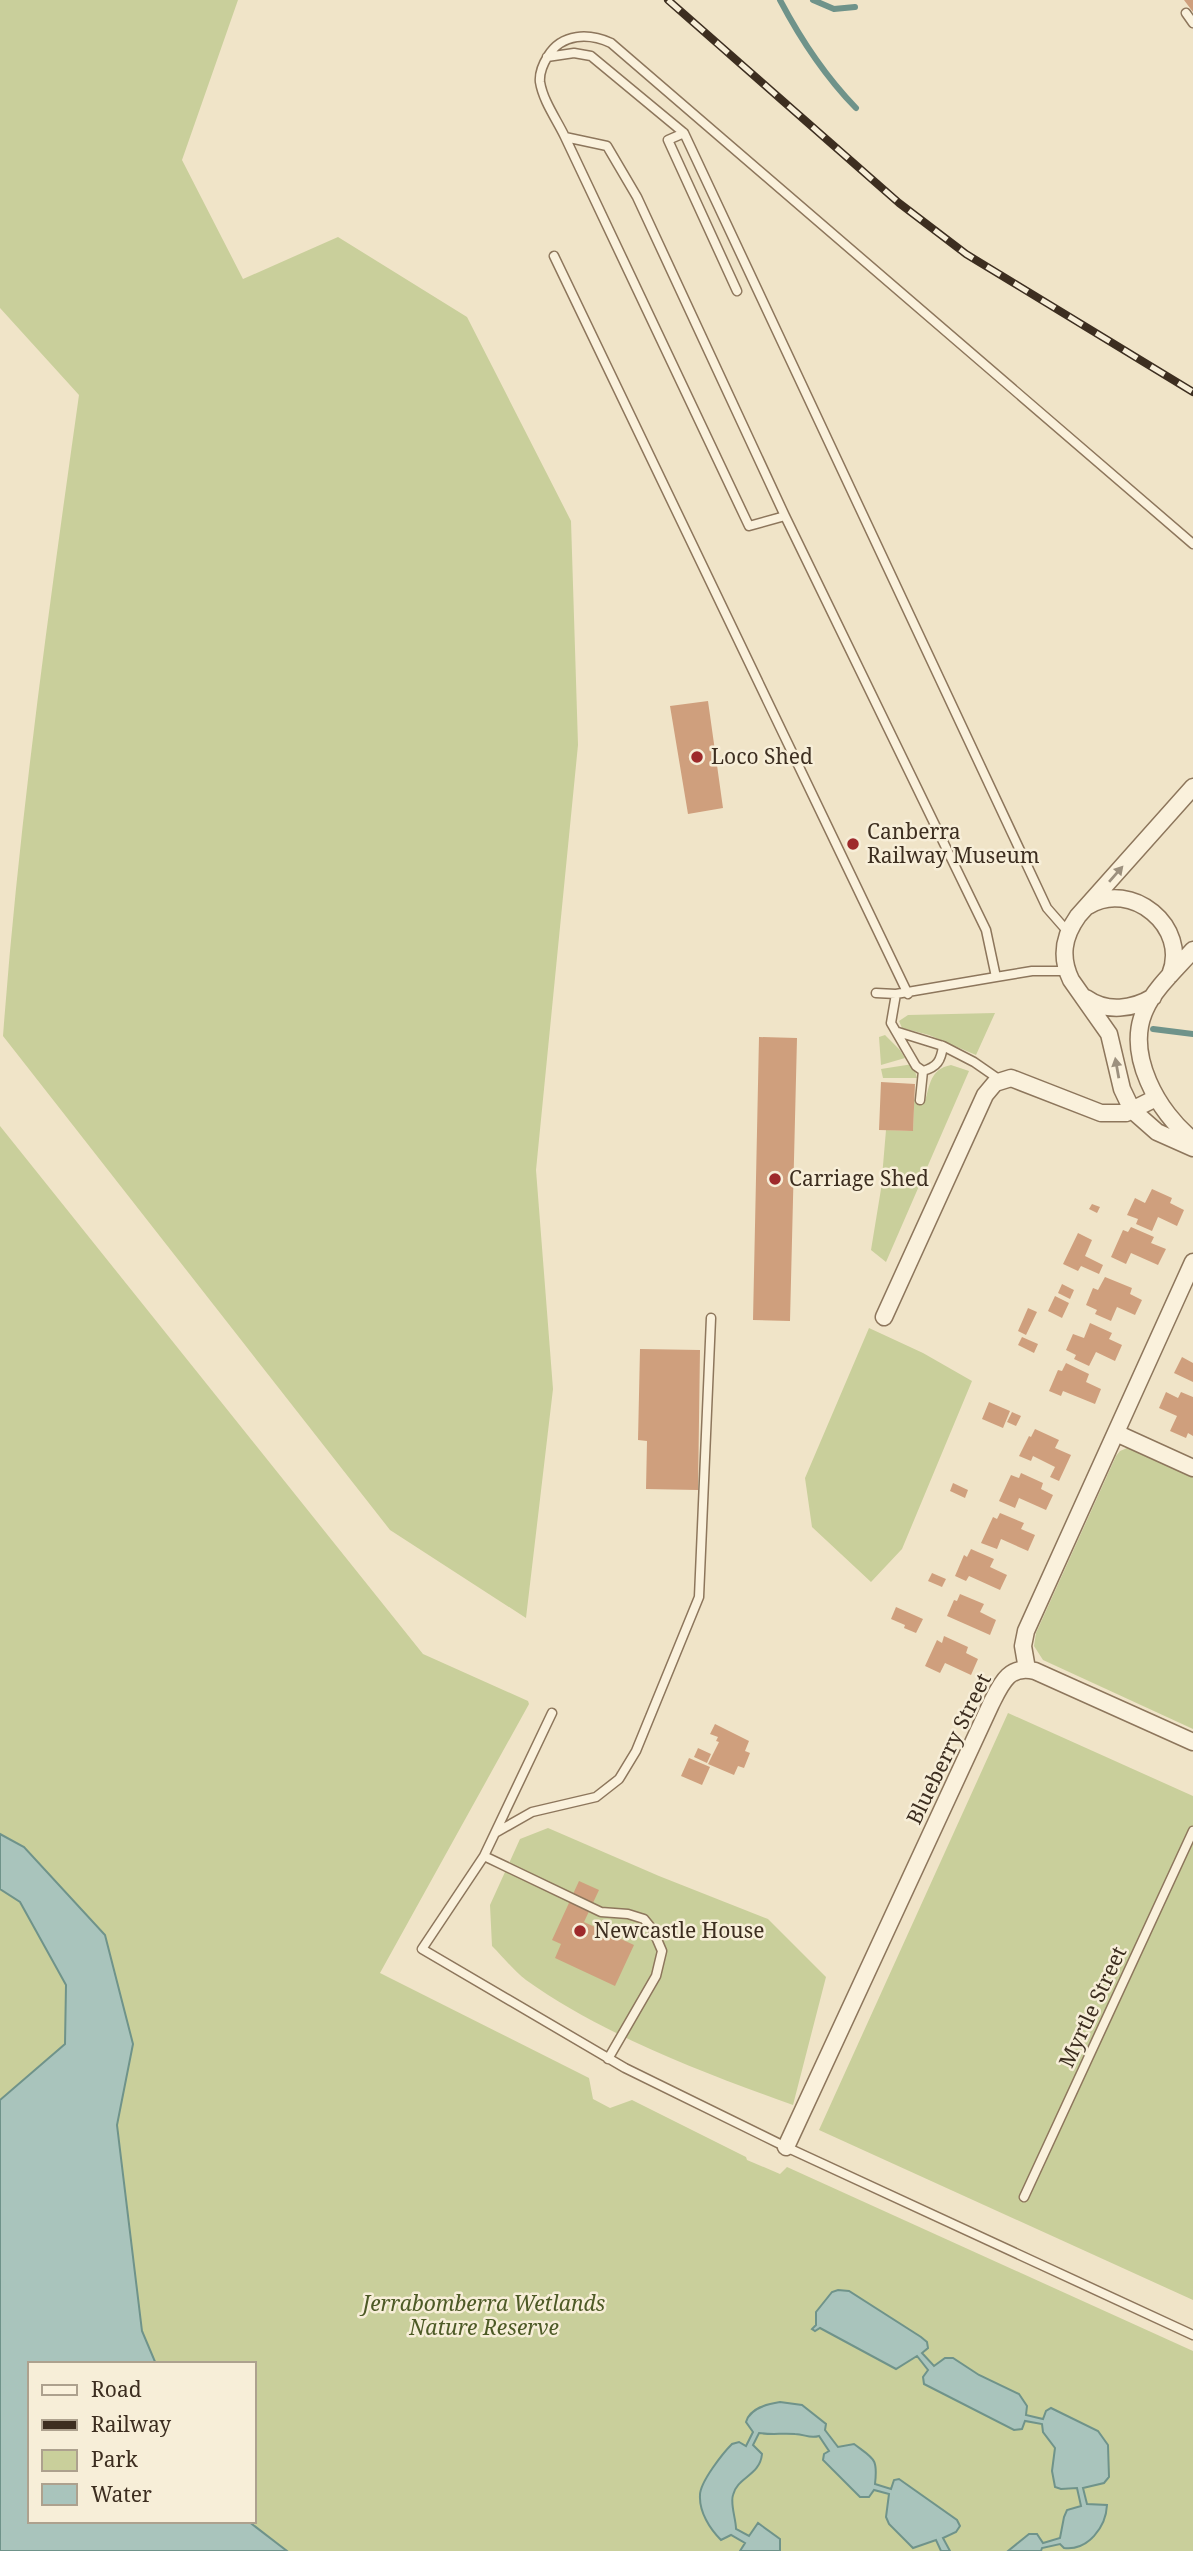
<svg xmlns="http://www.w3.org/2000/svg" width="1193" height="2551" font-family="'Noto Serif',serif">
<style>
.green{fill:#c9cf9b;fill-rule:evenodd}
.water{fill:#a9c4bc;stroke:#6f938a;stroke-width:2}
.lines{fill:none;stroke-linecap:round;stroke-linejoin:round}
.stream{stroke:#6f938a;stroke-width:6}
.building{fill:#cf9f7d}
.lane-casing{stroke:#8d765c;stroke-width:11}
.street-casing{stroke:#8d765c;stroke-width:19}
.lane{stroke:#faf1dc;stroke-width:8}
.street{stroke:#faf1dc;stroke-width:16}
.rail-casing{stroke:#3d2e20;stroke-width:8}
.rail{stroke:#f7eed8;stroke-width:5;stroke-dasharray:16;stroke-linecap:butt}
.oneway{fill:#9c907e}
.poi-dot{fill:#9e2a2b;stroke:#f7eed8;stroke-width:2.5}
.labels{text-anchor:middle;stroke-width:5;stroke-linejoin:round;paint-order:stroke}
.poi-label{font-size:21px;fill:#3d2e20;stroke:#f7eed8;text-anchor:start}
.street-label{font-size:21px;fill:#3d2e20;stroke:#f7eed8}
.park-label{font-size:21px;font-style:italic;fill:#4d5a26;stroke:#f7eed8}
</style>
<rect width="100%" height="100%" fill="#f0e4c8"/>
<!-- green -->
<path class="green" d="M0 0H238L182 160 243 279 338 237 467 317 571 521 578 745 536 1170 553 1389 526 1618 390 1530 3 1036C19 821 49 608 79 395L0 308Z
M995 1013 976 1055 929 1035 902 1028 899 1021 908 1015Z
M885 1035 900 1050 905 1058 881 1065 879 1037Z
M913 1064 917 1078H883L881 1069Z
M951 1065 969 1071 886 1262 871 1250 881 1189 886 1130 913 1131 914 1100 925 1101C930 1085 930 1069 951 1065Z
M0 1126 423 1654 528 1701 529 1704 380 1973 589 2078 593 2099 610 2108 632 2100 746 2157 747 2160 780 2174 787 2167 1193 2351V2551H0ZM30 2364H254V2521H30Z
M869 1328 923 1353 972 1381 902 1549 871 1582 812 1527 805 1478Z
M1127 1448 1193 1477V1729L1043 1660 1034 1646 1036 1633 1116 1456 1120 1451Z
M1008 1713 1193 1796V2300L819 2130Z
M548 1828 659 1876 768 1919 826 1977 793 2105C706 2074 601 2034 526 1980 514 1971 503 1957 492 1946L490 1905 520 1839Z"/>
<!-- water -->
<path class="water" d="M0 1834 24 1847 105 1935 133 2044 117 2125 142 2331 156 2364H30V2521H248L287 2551H0V2100L65 2044 66 1985 20 1902 0 1889Z
M838 2290 849 2291 921 2337 927 2342 928 2348 922 2353 934 2366 945 2358H953L979 2375 1019 2394 1027 2406 1026 2415 1043 2419 1046 2411 1051 2408 1098 2431 1108 2445 1109 2477 1104 2483 1083 2488 1087 2504 1107 2505C1106 2527 1088 2551 1064 2548L1060 2544 1042 2548 1041 2551H1008L1029 2534H1037L1043 2543 1060 2538 1064 2517 1067 2510 1081 2506 1077 2488 1061 2489 1055 2487 1052 2471 1055 2448 1043 2432 1042 2424 1025 2421 1022 2429 1014 2430 924 2384 923 2377 928 2370 917 2356 896 2369 820 2328 815 2331 812 2329 816 2325V2312L832 2292Z
M780 2402 802 2405 826 2424 825 2430 838 2447 854 2444C874 2459 878 2458 875 2484L891 2489 894 2480 899 2479 957 2520 960 2526 956 2532 943 2538 950 2551H941L936 2540 913 2548 889 2524 886 2517 889 2494 874 2490 869 2497H860L823 2460 824 2454 829 2451 819 2436C809 2439 805 2434 795 2434 782 2433 772 2435 759 2433L753 2445 762 2454C760 2476 737 2477 733 2495 730 2504 736 2519 736 2529L749 2536 758 2523 780 2539V2551H740L745 2543 731 2535 721 2540C710 2529 699 2512 700 2495 700 2482 723 2453 732 2444L739 2442 746 2446 753 2432 746 2422C750 2408 767 2404 780 2402Z"/>
<g class="lines">
<!-- stream -->
<path class="stream" d="M780 0C801 40 824 75 856 108
M813 0 834 9 855 7
M1153 1029 1193 1034"/>
</g>
<!-- building -->
<path class="building" d="M1184 0H1193V12Z
M708 701 723 808 688 814 670 706Z
M759 1037 797 1038 790 1321 753 1320Z
M881 1082 915 1084 913 1131 879 1130Z
M1152 1189 1172 1198 1170 1203 1184 1210 1177 1226 1158 1217 1152 1231 1136 1224 1138 1219 1127 1215 1135 1198 1145 1203Z
M1092 1204 1100 1207 1097 1213 1089 1209Z
M1131 1227 1154 1237 1151 1243 1166 1249 1158 1265 1131 1253 1126 1264 1111 1257 1123 1230 1128 1232Z
M1078 1233 1092 1240 1085 1256 1103 1265 1099 1274 1081 1266 1078 1271 1063 1264Z
M1105 1277 1132 1288 1130 1294 1142 1300 1135 1315 1117 1307 1111 1321 1095 1314 1097 1310 1086 1305 1093 1288 1098 1290Z
M1062 1284 1074 1290 1070 1299 1058 1293Z
M1055 1296 1069 1303 1062 1318 1048 1311Z
M1028 1308 1037 1312 1026 1335 1018 1331Z
M1090 1323 1112 1333 1109 1339 1122 1345 1115 1361 1096 1352 1089 1366 1074 1359 1076 1355 1066 1350 1073 1334 1084 1338Z
M1022 1337 1038 1344 1034 1353 1018 1345Z
M640 1349 700 1350 698 1490 646 1489 647 1441 638 1440Z
M1182 1357 1193 1363V1382L1174 1373Z
M1066 1363 1089 1374 1086 1382 1101 1389 1095 1404 1063 1391 1061 1396 1049 1391 1058 1370 1062 1371Z
M1166 1392 1178 1398 1181 1392 1193 1397V1436L1188 1433 1186 1438 1170 1431 1177 1416 1159 1408Z
M989 1402 1010 1411 1003 1428 982 1419Z
M1012 1412 1021 1416 1016 1426 1007 1422Z
M1035 1429 1059 1440 1055 1448 1071 1455 1059 1481 1050 1477 1055 1467 1033 1456 1031 1461 1019 1456 1029 1436 1031 1437Z
M1021 1473 1043 1483 1041 1489 1053 1495 1046 1510 1019 1498 1015 1508 999 1501 1011 1475 1019 1478Z
M953 1483 968 1490 965 1498 950 1491Z
M1000 1513 1024 1523 1021 1529 1035 1535 1028 1551 1001 1539 997 1549 981 1543 993 1517 997 1519Z
M971 1549 994 1559 990 1567 1007 1575 1000 1590 969 1576 966 1581 955 1576 964 1555 967 1557Z
M932 1573 946 1579 942 1587 928 1581Z
M960 1594 984 1604 980 1612 996 1620 990 1635 947 1616 954 1600 957 1601Z
M896 1607 923 1619 916 1633 904 1628 905 1625 891 1619Z
M944 1636 968 1647 966 1653 978 1659 971 1675 945 1663 940 1673 925 1666 937 1640 942 1643Z
M715 1724 749 1741 745 1751 750 1753 744 1768 738 1766 734 1775 708 1764 719 1742 716 1741 718 1737 710 1734Z
M698 1748 711 1754 707 1763 694 1757Z
M689 1758 710 1767 702 1785 681 1776Z
M579 1881 599 1890 584 1922 634 1945 615 1986 555 1958 561 1944 552 1940Z"/>
<g class="lines">
<defs>
<path id="lane" d="M1186 13 1193 23
M547 57 574 53 591 56 684 133 1047 908 1068 932
M684 133 668 140 737 291
M565 137 749 526 785 516
M554 256 908 994
M996 977 1032 971H1067
M876 993 896 994
M898 1032 943 1046C941 1061 937 1067 923 1071
M943 1046 974 1062 1000 1080
M920 1100 923 1071 916 1066 891 1023 896 994 996 977 986 930 785 516 637 197 607 146 565 137C557 120 543 101 540 82 539 72 543 64 548 56 562 33 589 33 611 43L1193 544
M552 1713 484 1856 422 1949 625 2068 786 2147 1193 2335
M495 1833 532 1812 596 1797 619 1779 636 1751 699 1597 711 1318
M484 1856 601 1912 628 1914 644 1919 653 1930 662 1951 656 1976 608 2059
M1024 2197 1193 1831"/>
<path id="street" d="M1193 787 1078 916C1063 937 1060 957 1071 980L1109 1034 1122 1089 1132 1110 1157 1132 1193 1148
M1088 906C1131 879 1190 927 1170 975
M1193 950C1178 967 1154 989 1145 1010 1125 1054 1158 1113 1193 1140
M1086 998C1107 1013 1133 1009 1153 997
M884 1317 985 1095 995 1083 1011 1078 1101 1113H1126L1156 1098
M1116 1433 1193 1468
M1027 1669 1023 1646 1026 1631 1193 1262
M786 2147 991 1704C1001 1684 1009 1664 1035 1671L1193 1742"/>
</defs>
<!-- lane casing -->
<use href="#lane" class="lane-casing"/>
<!-- street casing -->
<use href="#street" class="street-casing"/>
<!-- lane -->
<use href="#lane" class="lane"/>
<!-- street -->
<use href="#street" class="street"/>
<defs>
<path id="rail" d="M668 0 899 203 966 254 1193 392"/>
</defs>
<!-- rail casing -->
<use href="#rail" class="rail-casing"/>
<!-- rail -->
<use href="#rail" class="rail"/>
</g>
<!-- one-way arrows -->
<defs><path id="oneway-solid" d="M-6-.8H1V-3.2L6.5 0L1 3.2V.8H-6Z" transform="scale(1.75)"/></defs>
<g class="oneway">
<use href="#oneway-solid" transform="translate(1116 874) rotate(-49)"/>
<use href="#oneway-solid" transform="translate(1117 1068) rotate(-100)"/>
</g>
<!-- markers -->
<g class="poi-dot">
<circle cx="697" cy="757" r="7"/>
<circle cx="853" cy="844" r="7"/>
<circle cx="775" cy="1179" r="7"/>
<circle cx="580" cy="1931" r="7"/>
</g>
<g class="labels">
<!-- poi labels -->
<g class="poi-label">
<text x="711" y="764">Loco Shed</text>
<text x="867" y="839">Canberra<tspan x="867" dy="24">Railway Museum</tspan></text>
<text x="789" y="1186">Carriage Shed</text>
<text x="594" y="1938">Newcastle House</text>
</g>
<!-- street labels -->
<g class="street-label">
<text transform="translate(949 1749) rotate(-64)" y="7">Blueberry Street</text>
<text transform="translate(1093 2007) rotate(-65)" y="7">Myrtle Street</text>
</g>
<!-- park labels -->
<g class="park-label">
<text x="484" y="2311">Jerrabomberra Wetlands<tspan x="484" dy="24">Nature Reserve</tspan></text>
</g>
</g>
<!-- legend -->
<rect x="28" y="2362" width="228" height="161" fill="#f7eed8" stroke="#ada18e" stroke-width="2"/>
<rect x="42" y="2385" width="35" height="10" fill="#faf1dc" stroke="#ada18e" stroke-width="2"/>
<text x="91" y="2397" font-size="21" fill="#3d2e20">Road</text>
<rect x="42" y="2420" width="35" height="10" fill="#3d2e20" stroke="#ada18e" stroke-width="2"/>
<text x="91" y="2432" font-size="21" fill="#3d2e20">Railway</text>
<rect x="42" y="2450" width="35" height="21" fill="#c9cf9b" stroke="#ada18e" stroke-width="2"/>
<text x="91" y="2467" font-size="21" fill="#3d2e20">Park</text>
<rect x="42" y="2484" width="35" height="21" fill="#a9c4bc" stroke="#ada18e" stroke-width="2"/>
<text x="91" y="2502" font-size="21" fill="#3d2e20">Water</text>
</svg>
